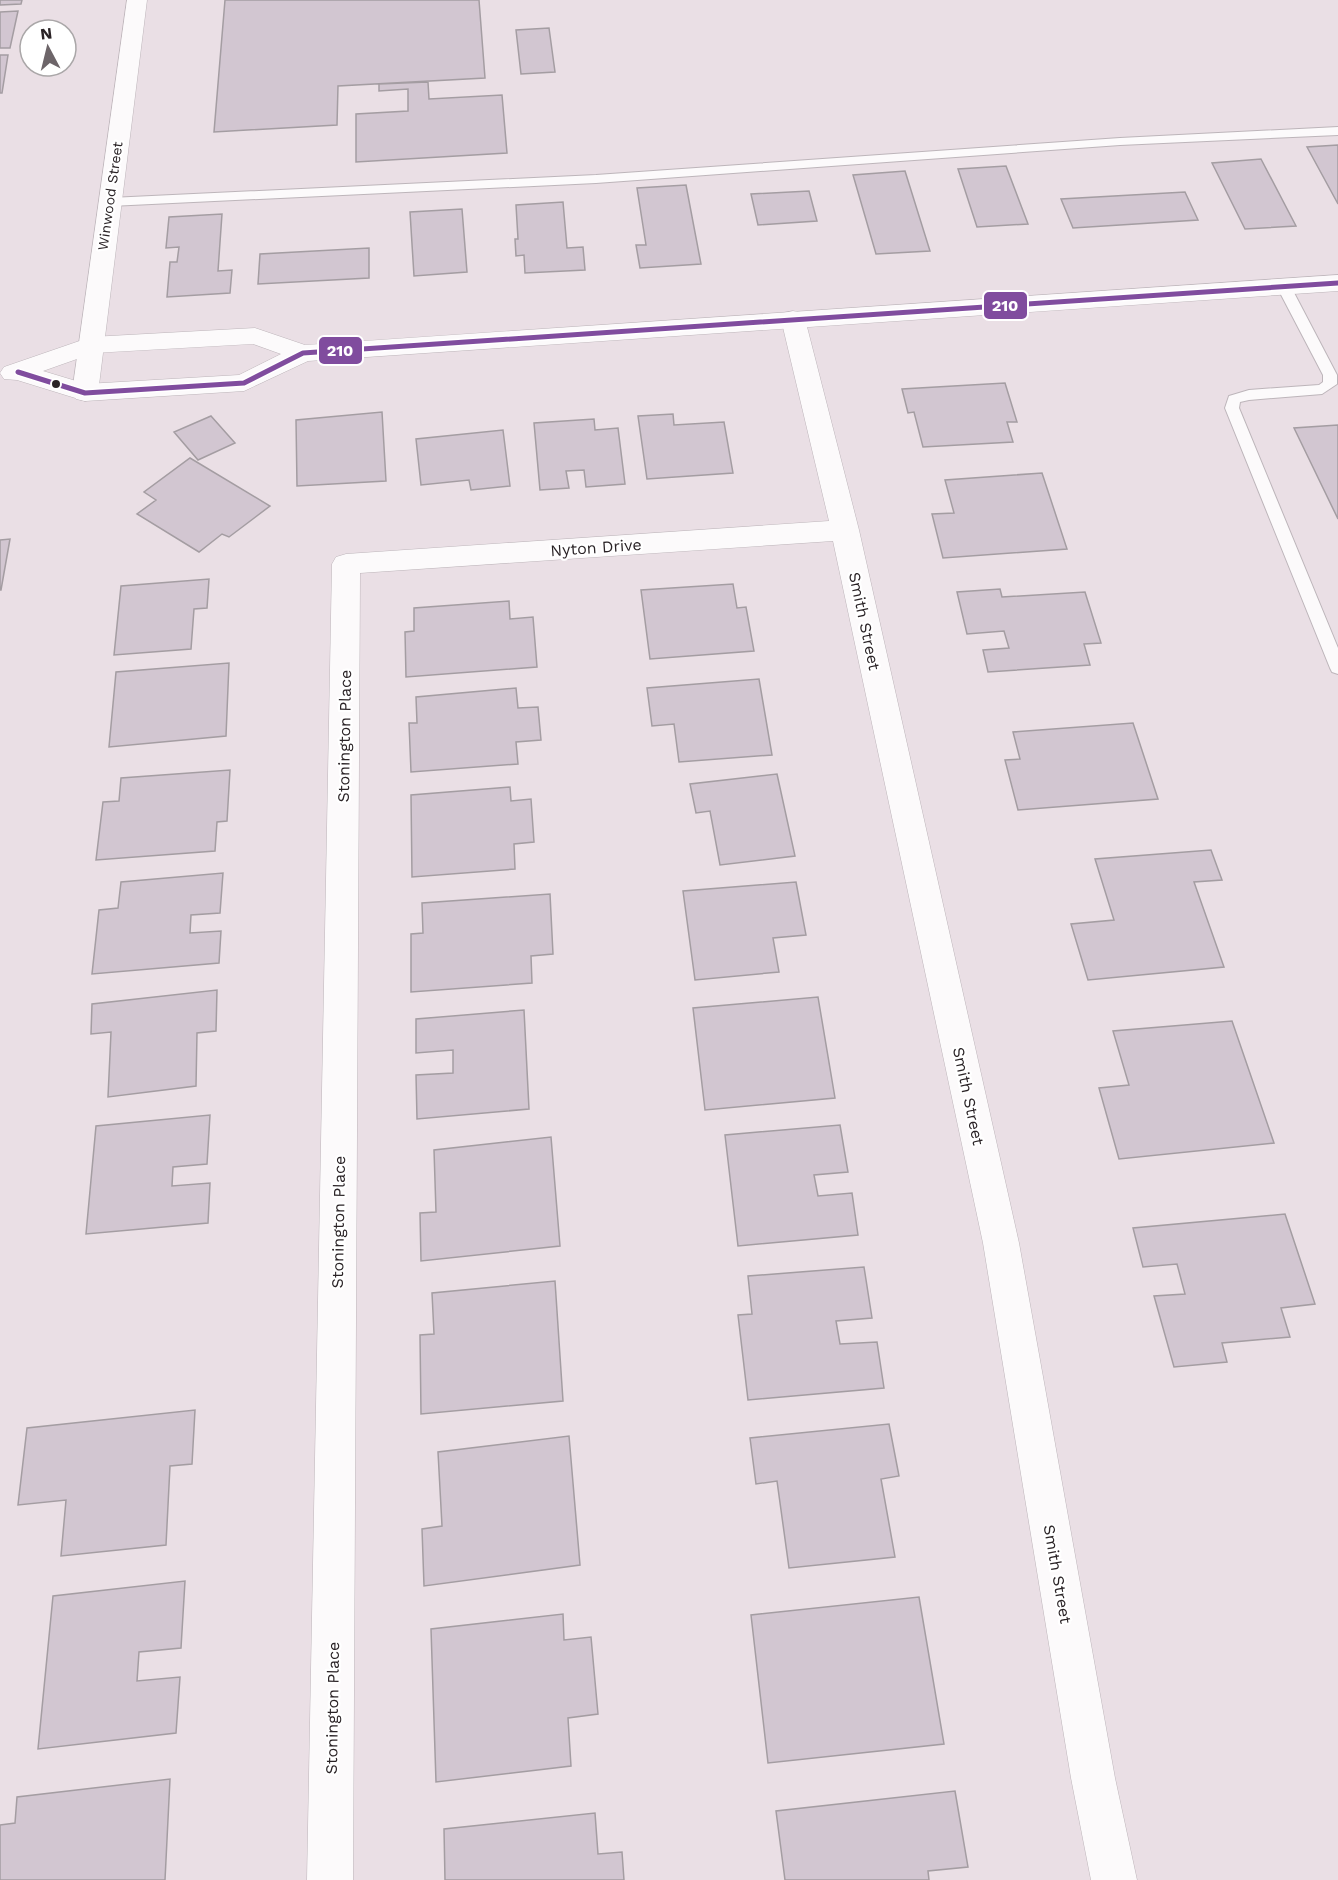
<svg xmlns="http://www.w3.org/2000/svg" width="1338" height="1880" font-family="'Work Sans',sans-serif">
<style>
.building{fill:#d2c6d1;stroke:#a49da2;stroke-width:1.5}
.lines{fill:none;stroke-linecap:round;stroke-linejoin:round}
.lane-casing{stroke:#bdb5ba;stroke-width:2}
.street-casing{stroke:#bdb5ba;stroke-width:1}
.primary-casing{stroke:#bdb5ba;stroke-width:1}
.lane{fill:#fcfafb;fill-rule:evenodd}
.street{fill:#fcfafb;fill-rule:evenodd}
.primary{fill:#fcfafb;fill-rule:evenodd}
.bus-1-casing{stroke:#fff;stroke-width:8}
.bus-1{stroke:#804c9e;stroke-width:5}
.bus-dot{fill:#2a2326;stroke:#fff;stroke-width:2}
.labels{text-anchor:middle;stroke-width:4.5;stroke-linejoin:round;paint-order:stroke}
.far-street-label{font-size:14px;fill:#2a2326;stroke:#fff}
.street-label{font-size:16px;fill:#2a2326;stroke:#fff}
.line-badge{stroke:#fff;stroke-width:2}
.badge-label{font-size:16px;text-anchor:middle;font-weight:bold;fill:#fff}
</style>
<rect width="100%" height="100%" fill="#eadfe5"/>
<!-- building -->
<path class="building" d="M0 0H22L21 4 0 5Z
M225 0H479L485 78 338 86 337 125 214 132Z
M18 11 10 48H0V12Z
M549 28 555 72 521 74 516 30Z
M0 55H8L2 93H0Z
M428 82 429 99 502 95 507 153 356 162V114L408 111V89L379 91V84Z
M1338 145V204L1307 147Z
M1261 159 1296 226 1245 229 1212 163Z
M1006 166 1028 224 977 227 958 169Z
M905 171 930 251 876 254 853 175Z
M686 185 701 264 640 268 636 245H646L637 188Z
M809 191 817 221 758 225 751 194Z
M1185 192 1198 220 1073 228 1061 199Z
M563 202 567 248 583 247 585 270 525 273 524 255 516 256 515 239H518L516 205Z
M462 209 467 272 414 276 410 212Z
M222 214 218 271 232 270 230 293 167 297 170 262H177L179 247 166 248 169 217Z
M369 248V278L258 284 260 254Z
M1005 383 1017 422H1007L1013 442 923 447 914 412 908 413 902 389Z
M382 412 386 481 297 486 296 420Z
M673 414 674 425 724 422 733 473 647 479 638 416Z
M211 416 235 443 198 460 174 432Z
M594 419 595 430 618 428 625 484 586 487 584 470 566 471 569 488 540 490 534 423Z
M1338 425V519L1294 428Z
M503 430 510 486 471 490 469 480 421 485 416 439Z
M190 458 270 506 229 537 222 534 199 552 137 514 156 500 144 492Z
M1042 473 1067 549 943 558 932 514 954 513 945 480Z
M10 539 1 590H0V540Z
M209 579 207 608 194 609 191 649 114 655 121 586Z
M733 584 737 608 746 607 754 651 650 659 641 590Z
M1000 589 1002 597 1085 592 1101 643 1084 644 1090 665 988 672 983 650 1009 648 1004 631 967 634 957 592Z
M509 601 510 619 533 617 537 667 406 677 405 632 414 631V608Z
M229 663 226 736 109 747 116 672Z
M759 679 772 755 679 762 674 724 652 726 647 688Z
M516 688 518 708 538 707 541 740 516 742 518 764 411 772 409 723H417L416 697Z
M1133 723 1158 799 1018 810 1005 760 1020 759 1013 732Z
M230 770 227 821 217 822 215 851 96 860 103 802 119 801 121 778Z
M777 774 795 856 720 865 710 811 696 813 690 784Z
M510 787 511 801 531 799 534 842 514 844 515 869 412 877 411 795Z
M1211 850 1222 880 1194 882 1224 967 1088 980 1071 924 1114 920 1095 859Z
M223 873 220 913 191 915 190 933 221 931 219 963 92 974 99 910 118 908 121 882Z
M796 882 806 935 773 938 779 972 695 980 683 891Z
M550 894 553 954 531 956 532 983 411 992V934L423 933 422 903Z
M217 990 216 1031 197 1033 196 1086 108 1097 111 1032 91 1034 92 1004Z
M818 997 835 1098 705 1110 693 1008Z
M524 1010 529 1109 417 1119 416 1075 453 1073V1050L416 1053V1019Z
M1232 1021 1274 1143 1119 1159 1099 1088 1129 1085 1113 1031Z
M210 1115 207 1164 173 1167 172 1186 210 1183 208 1223 86 1234 96 1126Z
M840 1125 848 1172 814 1175 818 1196 852 1193 858 1235 738 1246 725 1135Z
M551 1137 560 1246 421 1261 420 1213 436 1212 434 1150Z
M1285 1214 1315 1304 1281 1308 1290 1337 1222 1343 1227 1362 1174 1367 1154 1296 1185 1294 1177 1264 1143 1267 1133 1228Z
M864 1267 872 1318 836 1321 840 1344 877 1342 884 1388 748 1400 738 1315 752 1314 748 1276Z
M555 1281 563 1401 421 1414 420 1335 434 1334 432 1293Z
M195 1410 192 1464 170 1466 166 1545 61 1556 66 1500 18 1505 27 1428Z
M889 1424 899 1476 881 1479 895 1557 789 1568 777 1481 756 1484 750 1438Z
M569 1436 580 1565 424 1586 422 1529 442 1526 438 1452Z
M185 1581 181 1648 139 1652 137 1681 180 1677 176 1733 38 1749 53 1596Z
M919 1597 944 1744 768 1763 751 1615Z
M563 1614 564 1640 591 1637 598 1714 568 1718 571 1766 436 1782 431 1629Z
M170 1779 165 1880H0V1825L15 1823 17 1797Z
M955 1791 968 1867 928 1871 929 1880H785L776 1811Z
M595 1813 598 1854 622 1852 624 1880H445L444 1829Z"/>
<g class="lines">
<defs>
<path id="lane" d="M1338 127V135L1120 145 596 183 110 206 104 202 110 198 596 175 1120 138Z
M1284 283 1291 287 1337 375V384L1322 394 1249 400 1240 402 1239 408 1338 648V674L1332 672 1330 668 1225 408 1229 396 1249 390 1319 385 1323 382V375L1277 287Z"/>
<path id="street" d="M127 0H147L98 393 94 399 85 401 76 399 72 393Z
M793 311 802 313 805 319 859 530 1019 1243 1115 1778 1137 1880H1091L1071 1778 983 1243 833 541 360 573 353 1880H307L332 564 336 557 346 554 829 521 781 319 784 313Z"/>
<path id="primary" d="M1338 275V291L308 361 244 391 85 401 17 380 4 379 0 373 4 367 91 337 255 328 305 345ZM253 344 281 354 239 375 86 384 43 371 94 353Z"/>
</defs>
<!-- lane casing -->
<use href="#lane" class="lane-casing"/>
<!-- street casing -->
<use href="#street" class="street-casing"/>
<!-- primary casing -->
<use href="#primary" class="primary-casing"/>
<!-- lane -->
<use href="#lane" class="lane"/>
<!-- street -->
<use href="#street" class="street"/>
<!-- primary -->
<use href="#primary" class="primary"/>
<defs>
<path id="bus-1" d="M18 372 85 393 244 383 303 353 1338 283"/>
</defs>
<!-- bus-1 casing -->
<use href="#bus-1" class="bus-1-casing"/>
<!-- bus-1 -->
<use href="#bus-1" class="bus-1"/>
</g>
<!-- markers -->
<circle class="bus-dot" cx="56" cy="384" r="5"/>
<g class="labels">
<!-- far-street labels -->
<g class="far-street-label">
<text transform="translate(110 196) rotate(-82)" y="5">Winwood Street</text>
</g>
<!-- street labels -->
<g class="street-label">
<text transform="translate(596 547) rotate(-4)" y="6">Nyton Drive</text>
<text transform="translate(865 621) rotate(78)" y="6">Smith Street</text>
<text transform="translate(344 736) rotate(-89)" y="6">Stonington Place</text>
<text transform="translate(969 1096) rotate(78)" y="6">Smith Street</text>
<text transform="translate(338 1222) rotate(-89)" y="6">Stonington Place</text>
<text transform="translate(1058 1574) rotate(80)" y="6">Smith Street</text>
<text transform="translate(332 1708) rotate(-89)" y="6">Stonington Place</text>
</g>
</g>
<g class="line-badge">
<rect x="983" y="291" width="45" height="29" rx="6" fill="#804c9e"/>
<rect x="318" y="336" width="45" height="29" rx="6" fill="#804c9e"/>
</g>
<g class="badge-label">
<text x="1005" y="311">210</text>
<text x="340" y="356">210</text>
</g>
<!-- north arrow -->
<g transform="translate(48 48) rotate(353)"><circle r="28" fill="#ffffff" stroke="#aaa7a8" stroke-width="1.5"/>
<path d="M0-4.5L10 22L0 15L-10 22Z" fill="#6d6569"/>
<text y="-9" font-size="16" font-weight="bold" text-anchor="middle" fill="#2a2326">N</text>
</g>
</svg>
